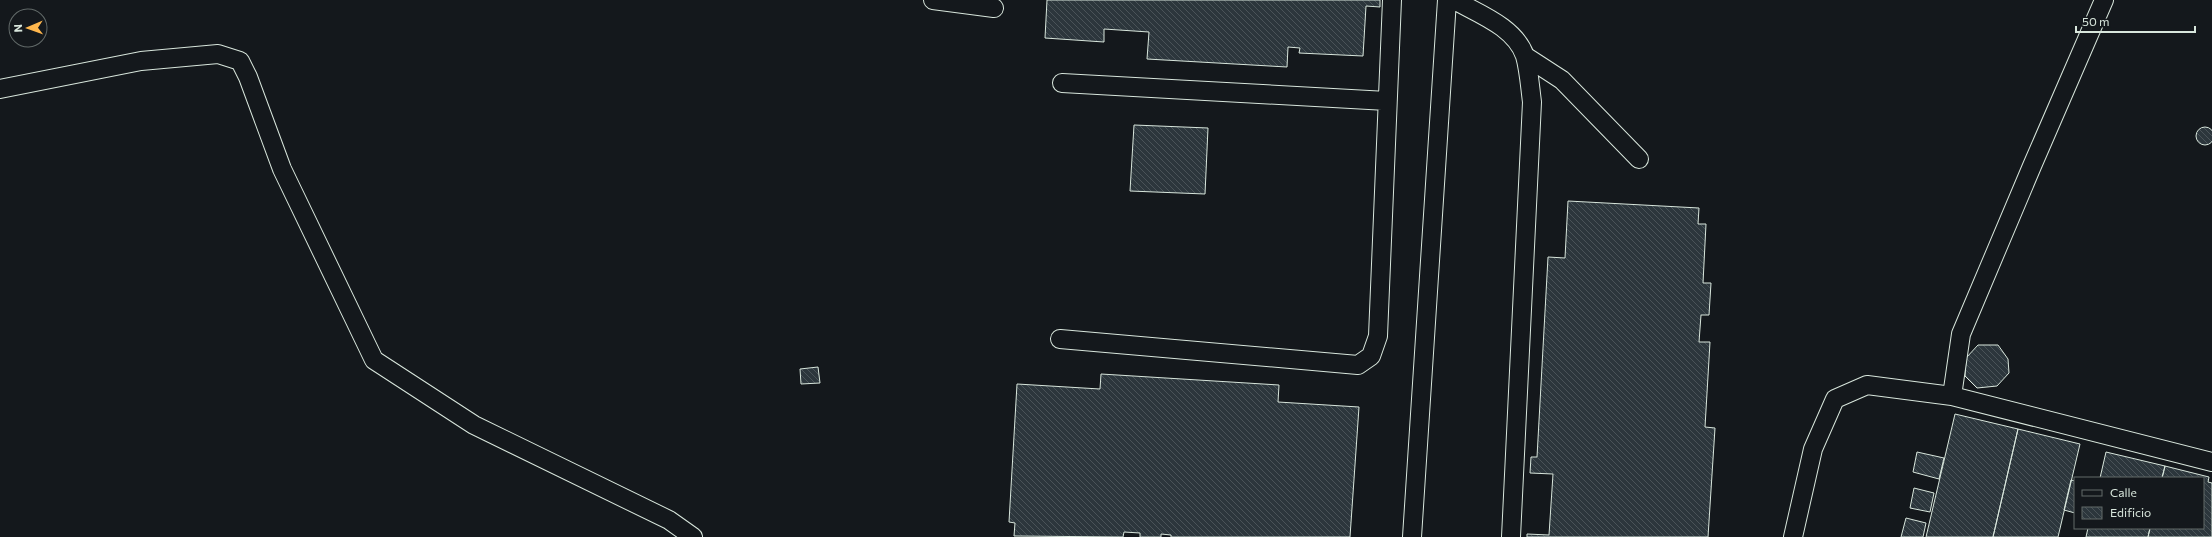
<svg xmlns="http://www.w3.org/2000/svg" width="2212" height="537" font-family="Commissioner,sans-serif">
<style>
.building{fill:url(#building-back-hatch);stroke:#d8e6dc}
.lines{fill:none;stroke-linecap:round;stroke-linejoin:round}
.minor-casing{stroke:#d8e6dc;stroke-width:20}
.minor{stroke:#14181c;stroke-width:18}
</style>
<defs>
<pattern id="building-back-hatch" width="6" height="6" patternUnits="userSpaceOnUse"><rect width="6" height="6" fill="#2c363c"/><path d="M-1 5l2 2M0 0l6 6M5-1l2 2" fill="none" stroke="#4a5358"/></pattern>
</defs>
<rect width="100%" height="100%" fill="#14181c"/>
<!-- building -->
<path class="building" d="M1047 0H1380V7L1366 6 1363 56 1299 53 1300 48 1288 47 1287 67 1147 59 1149 32 1104 29V42L1045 38Z
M1134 125 1208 128 1205 194 1130 191Z
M2196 136a9 9 0 1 1 18 0a9 9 0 1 1-18 0Z
M1568 201 1699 208 1698 224H1706L1703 283H1711L1709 315H1701L1699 342H1710L1705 427 1715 428 1708 537H1527V534L1549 535 1553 474 1530 473 1531 457H1537L1548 257 1565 258Z
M1978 345H1998L2008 359 2009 373 1997 386 1977 388 1965 376 1966 358Z
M818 367 820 383 801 384 800 369Z
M1101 374 1279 385 1278 402 1359 407 1350 537H1171V535L1161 534V537H1140V533L1124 532 1123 537 1014 536 1015 523 1009 522 1017 384 1100 389Z
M1955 414 2018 429 1993 537H1926Z
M2018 429 2080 444 2058 537H1993Z
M1917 452 1944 458 1939 479 1913 472Z
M2106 452 2165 466 2162 478H2100Z
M2165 466 2209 477 2208 482 2212 483V537H2148L2150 528H2203V478H2162Z
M2071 480 2075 481V513L2064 510Z
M1914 488 1934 493 1930 512 1910 508Z
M1906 518 1926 523 1923 537H1901Z
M2088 528H2150L2148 537H2086Z"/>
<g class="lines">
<defs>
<path id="minor" d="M933 0 994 8
M1454 0C1479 14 1515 27 1525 56 1529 70 1530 87 1532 102L1511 537
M1525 56 1562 80 1639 159
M1062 83 1387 101
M0 89 141 61 218 54 240 61 248 77 282 169 374 360 474 425 669 520 693 537
M1060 339 1358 365 1371 356 1378 336 1392 0
M1952 396 1961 334 2032 166 2104 0
M1412 537 1447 0
M1793 537 1813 449 1835 399 1867 385 1952 396 2212 462"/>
</defs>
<!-- minor casing -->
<use href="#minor" class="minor-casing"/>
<!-- minor -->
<use href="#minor" class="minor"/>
</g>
<!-- legend -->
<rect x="2074" y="477" width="130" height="52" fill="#14181c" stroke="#626a69"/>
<rect x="2082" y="490" width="20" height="6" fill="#14181c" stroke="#626a69"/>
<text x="2110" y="497" font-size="12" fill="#d8e6dc">Calle</text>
<rect x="2082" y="507" width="20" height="12" fill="url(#building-back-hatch)" stroke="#626a69"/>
<text x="2110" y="517" font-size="12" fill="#d8e6dc">Edificio</text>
<!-- north arrow -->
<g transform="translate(28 28) rotate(268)"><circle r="19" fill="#14181c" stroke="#626a69"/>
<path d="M0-3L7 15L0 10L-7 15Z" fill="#ffb74d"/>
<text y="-6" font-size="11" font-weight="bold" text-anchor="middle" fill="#d8e6dc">N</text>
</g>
<!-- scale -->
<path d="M2076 26v6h119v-6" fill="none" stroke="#d8e6dc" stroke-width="2"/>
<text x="2082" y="26" font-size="12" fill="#d8e6dc" stroke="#14181c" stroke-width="3" paint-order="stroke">50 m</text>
</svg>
